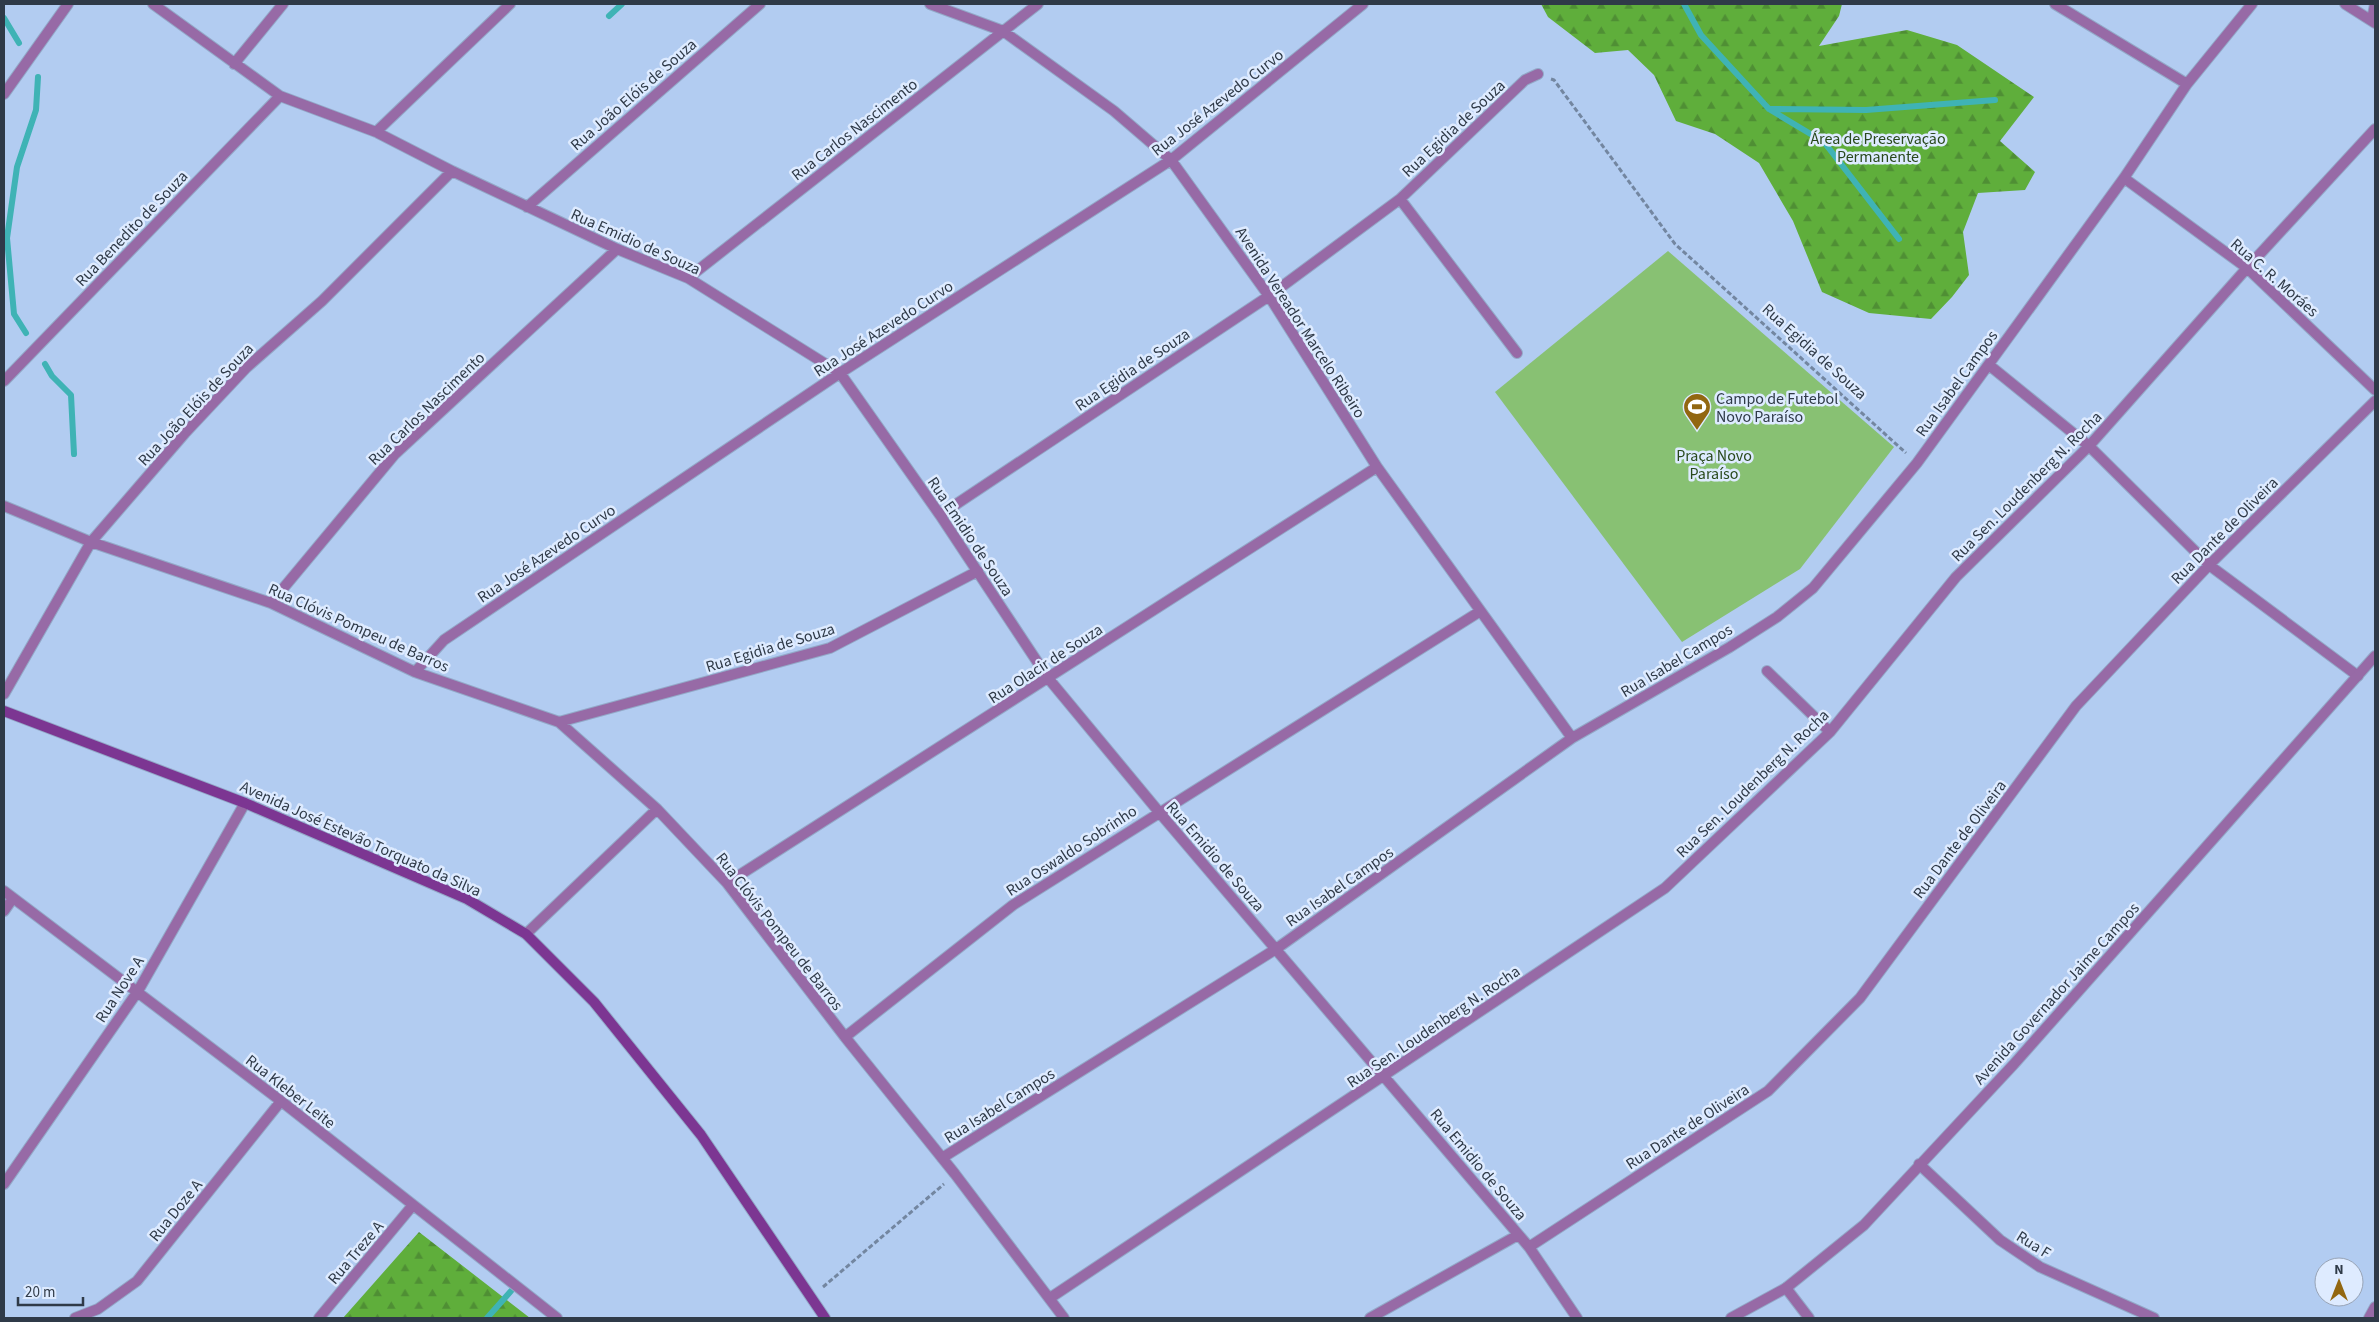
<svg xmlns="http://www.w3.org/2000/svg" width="2379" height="1322" font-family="'Source Sans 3',sans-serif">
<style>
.green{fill:#88c173}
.forest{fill:url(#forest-firs)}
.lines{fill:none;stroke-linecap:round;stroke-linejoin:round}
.stream{stroke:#3fb3b5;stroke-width:6}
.minor-casing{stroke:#93a9c8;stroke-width:12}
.tertiary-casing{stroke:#93a9c8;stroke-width:12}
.secondary-casing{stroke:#93a9c8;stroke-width:12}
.path{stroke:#7386a0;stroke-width:3;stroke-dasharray:5 2.5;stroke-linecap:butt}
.minor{stroke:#976aa6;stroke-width:10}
.tertiary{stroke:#976aa6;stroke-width:10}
.secondary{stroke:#7c3692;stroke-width:10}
.labels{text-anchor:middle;stroke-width:5;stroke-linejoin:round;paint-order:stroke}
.street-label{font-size:16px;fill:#2f3a48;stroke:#deebff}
.park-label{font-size:16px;fill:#29491c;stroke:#deebff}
.poi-label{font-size:16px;fill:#2f3a48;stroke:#deebff;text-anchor:start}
</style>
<defs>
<pattern id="forest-firs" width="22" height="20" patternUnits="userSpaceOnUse" patternTransform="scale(1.25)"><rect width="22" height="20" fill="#5fae3b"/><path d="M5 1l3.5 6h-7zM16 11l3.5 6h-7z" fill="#4f8f34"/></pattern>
</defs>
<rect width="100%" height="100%" fill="#b2ccf1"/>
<!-- green -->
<path class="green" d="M1668 251 1894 447 1800 569 1682 642 1495 392Z"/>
<!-- forest -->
<path class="forest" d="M1541 4H1842L1839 16 1819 46 1907 30 1957 45 2034 97 2000 141 2035 172 2025 190 1978 193 1963 232 1969 275 1952 297 1931 319 1869 313 1822 292 1793 221 1759 163 1715 134 1676 121 1654 75 1628 50 1595 53 1548 17Z
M419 1232 530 1318H343Z"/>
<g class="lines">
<!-- stream -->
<path class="stream" d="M1684 4 1701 35 1769 109 1824 142 1899 239
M609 16 622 4
M4 18 19 43
M1769 109 1866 110 1995 100
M26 333 14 314 7 238 17 167 36 110 38 77
M45 364 52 376 71 395 74 454
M487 1318 511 1291"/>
<defs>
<path id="minor" d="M153 4 280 96 376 132 452 171 617 249 688 278 840 373 940 515 1048 678 1159 812 1529 1247 1577 1318
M930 4 1003 31 1114 111 1171 160 1269 296 1377 467 1572 738
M2055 4 2187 84
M2345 4 2375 23
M2372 20 2375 4
M234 64 283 4
M4 94 68 4
M376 132 510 4
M2124 178 2247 268 2375 390
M1400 199 1517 353
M527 207 760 4
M688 278 1038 4
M1989 365 2089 446 2209 565 2358 676
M4 381 280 96
M4 506 91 542 271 603 415 672 559 722 657 809 727 883 845 1037 955 1174 1064 1318
M940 515 1269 296 1400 199 1525 80 1538 74
M271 603 395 454 617 249
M1767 671 1830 732
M415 672 444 640 840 373 1171 160 1363 4
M4 694 91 542 185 433 246 368 322 301 452 171
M559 722 830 648 978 571
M727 883 1377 467
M4 891 281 1101 557 1318
M4 911 13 898
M526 934 657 809
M845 1037 1013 905 1479 612
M942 1158 1276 949 1572 738 1730 647 1777 617 1813 588 1917 463 2124 178 2187 84 2252 4
M1919 1164 2000 1240 2040 1267 2154 1318
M4 1184 138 991 245 803
M1529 1247 1768 1091 1860 998 2076 706 2209 565 2375 401
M1786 1288 1809 1318
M1050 1298 1665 888 1830 732 1956 577 2089 446 2247 268 2375 129
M75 1318 98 1309 137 1281 281 1101
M319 1318 413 1205
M1370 1318 1518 1235
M2369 1318 2375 1307"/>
<path id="tertiary" d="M1731 1318 1786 1288 1864 1225 2014 1064 2375 656"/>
<path id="secondary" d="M4 711 245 803 467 899 526 934 594 1002 701 1135 825 1318"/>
</defs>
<!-- minor casing -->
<use href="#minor" class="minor-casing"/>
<!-- tertiary casing -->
<use href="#tertiary" class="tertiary-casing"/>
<!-- secondary casing -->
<use href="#secondary" class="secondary-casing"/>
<!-- path -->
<path class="path" d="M1551 79 1554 80 1675 244 1906 453
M823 1287 944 1184"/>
<!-- minor -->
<use href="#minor" class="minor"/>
<!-- tertiary -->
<use href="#tertiary" class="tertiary"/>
<!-- secondary -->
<use href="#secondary" class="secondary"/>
</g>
<!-- icons -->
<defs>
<symbol id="stadium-pin" viewBox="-11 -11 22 30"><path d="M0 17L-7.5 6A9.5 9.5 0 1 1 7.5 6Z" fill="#926711" stroke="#deebff"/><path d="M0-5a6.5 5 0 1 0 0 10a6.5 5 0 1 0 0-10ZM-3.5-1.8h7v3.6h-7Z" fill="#fff"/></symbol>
</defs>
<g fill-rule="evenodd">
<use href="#stadium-pin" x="1681" y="391" width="32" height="43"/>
</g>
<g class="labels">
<!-- street labels -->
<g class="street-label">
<text transform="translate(633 94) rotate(-41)" y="6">Rua João Elóis de Souza</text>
<text transform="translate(1217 102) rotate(-38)" y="6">Rua José Azevedo Curvo</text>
<text transform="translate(1453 128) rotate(-43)" y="6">Rua Egidia de Souza</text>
<text transform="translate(854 129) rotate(-38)" y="6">Rua Carlos Nascimento</text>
<text transform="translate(131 228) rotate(-46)" y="6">Rua Benedito de Souza</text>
<text transform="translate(636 241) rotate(24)" y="6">Rua Emidio de Souza</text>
<text transform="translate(2275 277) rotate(41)" y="6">Rua C. R. Moráes</text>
<text transform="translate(1301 322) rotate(57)" y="6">Avenida Vereador Marcelo Ribeiro</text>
<text transform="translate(883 328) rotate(-33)" y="6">Rua José Azevedo Curvo</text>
<text transform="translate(1815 351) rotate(42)" y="6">Rua Egidia de Souza</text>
<text transform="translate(1132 369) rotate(-34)" y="6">Rua Egidia de Souza</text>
<text transform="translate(1956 383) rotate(-54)" y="6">Rua Isabel Campos</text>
<text transform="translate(195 404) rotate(-47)" y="6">Rua João Elóis de Souza</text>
<text transform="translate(426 408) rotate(-44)" y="6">Rua Carlos Nascimento</text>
<text transform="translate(2026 486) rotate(-45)" y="6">Rua Sen. Loudenberg N. Rocha</text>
<text transform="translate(2224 530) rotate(-45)" y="6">Rua Dante de Oliveira</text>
<text transform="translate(971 536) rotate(56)" y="6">Rua Emidio de Souza</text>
<text transform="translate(546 553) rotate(-34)" y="6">Rua José Azevedo Curvo</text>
<text transform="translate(359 627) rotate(24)" y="6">Rua Clóvis Pompeu de Barros</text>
<text transform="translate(770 647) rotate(-17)" y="6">Rua Egidia de Souza</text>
<text transform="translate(1676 660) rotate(-31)" y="6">Rua Isabel Campos</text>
<text transform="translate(1045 663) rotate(-33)" y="6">Rua Olacir de Souza</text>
<text transform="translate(1752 783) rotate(-44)" y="6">Rua Sen. Loudenberg N. Rocha</text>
<text transform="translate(361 838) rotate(24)" y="6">Avenida José Estevão Torquato da Silva</text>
<text transform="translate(1959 839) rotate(-53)" y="6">Rua Dante de Oliveira</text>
<text transform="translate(1071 850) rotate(-33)" y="6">Rua Oswaldo Sobrinho</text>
<text transform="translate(1216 856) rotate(49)" y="6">Rua Emidio de Souza</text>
<text transform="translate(1339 886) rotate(-35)" y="6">Rua Isabel Campos</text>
<text transform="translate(780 931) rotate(52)" y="6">Rua Clóvis Pompeu de Barros</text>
<text transform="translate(119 989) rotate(-57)" y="6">Rua Nove A</text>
<text transform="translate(2056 993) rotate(-48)" y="6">Avenida Governador Jaime Campos</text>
<text transform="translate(1433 1026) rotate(-34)" y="6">Rua Sen. Loudenberg N. Rocha</text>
<text transform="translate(291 1091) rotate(38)" y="6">Rua Kleber Leite</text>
<text transform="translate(999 1105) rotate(-32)" y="6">Rua Isabel Campos</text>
<text transform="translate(1687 1126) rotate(-33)" y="6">Rua Dante de Oliveira</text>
<text transform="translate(1479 1164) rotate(50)" y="6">Rua Emidio de Souza</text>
<text transform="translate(175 1210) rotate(-51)" y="6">Rua Doze A</text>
<text transform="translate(2034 1244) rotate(32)" y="6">Rua F</text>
<text transform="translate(355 1252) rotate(-50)" y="6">Rua Treze A</text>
</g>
<!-- park labels -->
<g class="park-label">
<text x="1878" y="144">Área de Preservação<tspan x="1878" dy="18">Permanente</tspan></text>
<text x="1714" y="461">Praça Novo<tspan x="1714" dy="18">Paraíso</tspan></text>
</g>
<!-- poi labels -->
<g class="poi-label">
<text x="1716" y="404">Campo de Futebol<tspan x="1716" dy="18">Novo Paraíso</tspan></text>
</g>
</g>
<!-- border -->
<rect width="2379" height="1322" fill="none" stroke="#2f3a48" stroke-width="10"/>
<!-- north arrow -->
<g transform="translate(2339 1282)"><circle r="24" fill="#deebff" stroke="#98a4b6"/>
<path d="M0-4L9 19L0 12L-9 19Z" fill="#926711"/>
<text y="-8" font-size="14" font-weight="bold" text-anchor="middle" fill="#2f3a48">N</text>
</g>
<!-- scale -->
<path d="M18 1297v8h65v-8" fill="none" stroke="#2f3a48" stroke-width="2.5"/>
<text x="25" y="1297" font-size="15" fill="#2f3a48" stroke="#deebff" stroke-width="4" paint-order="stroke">20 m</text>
</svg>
